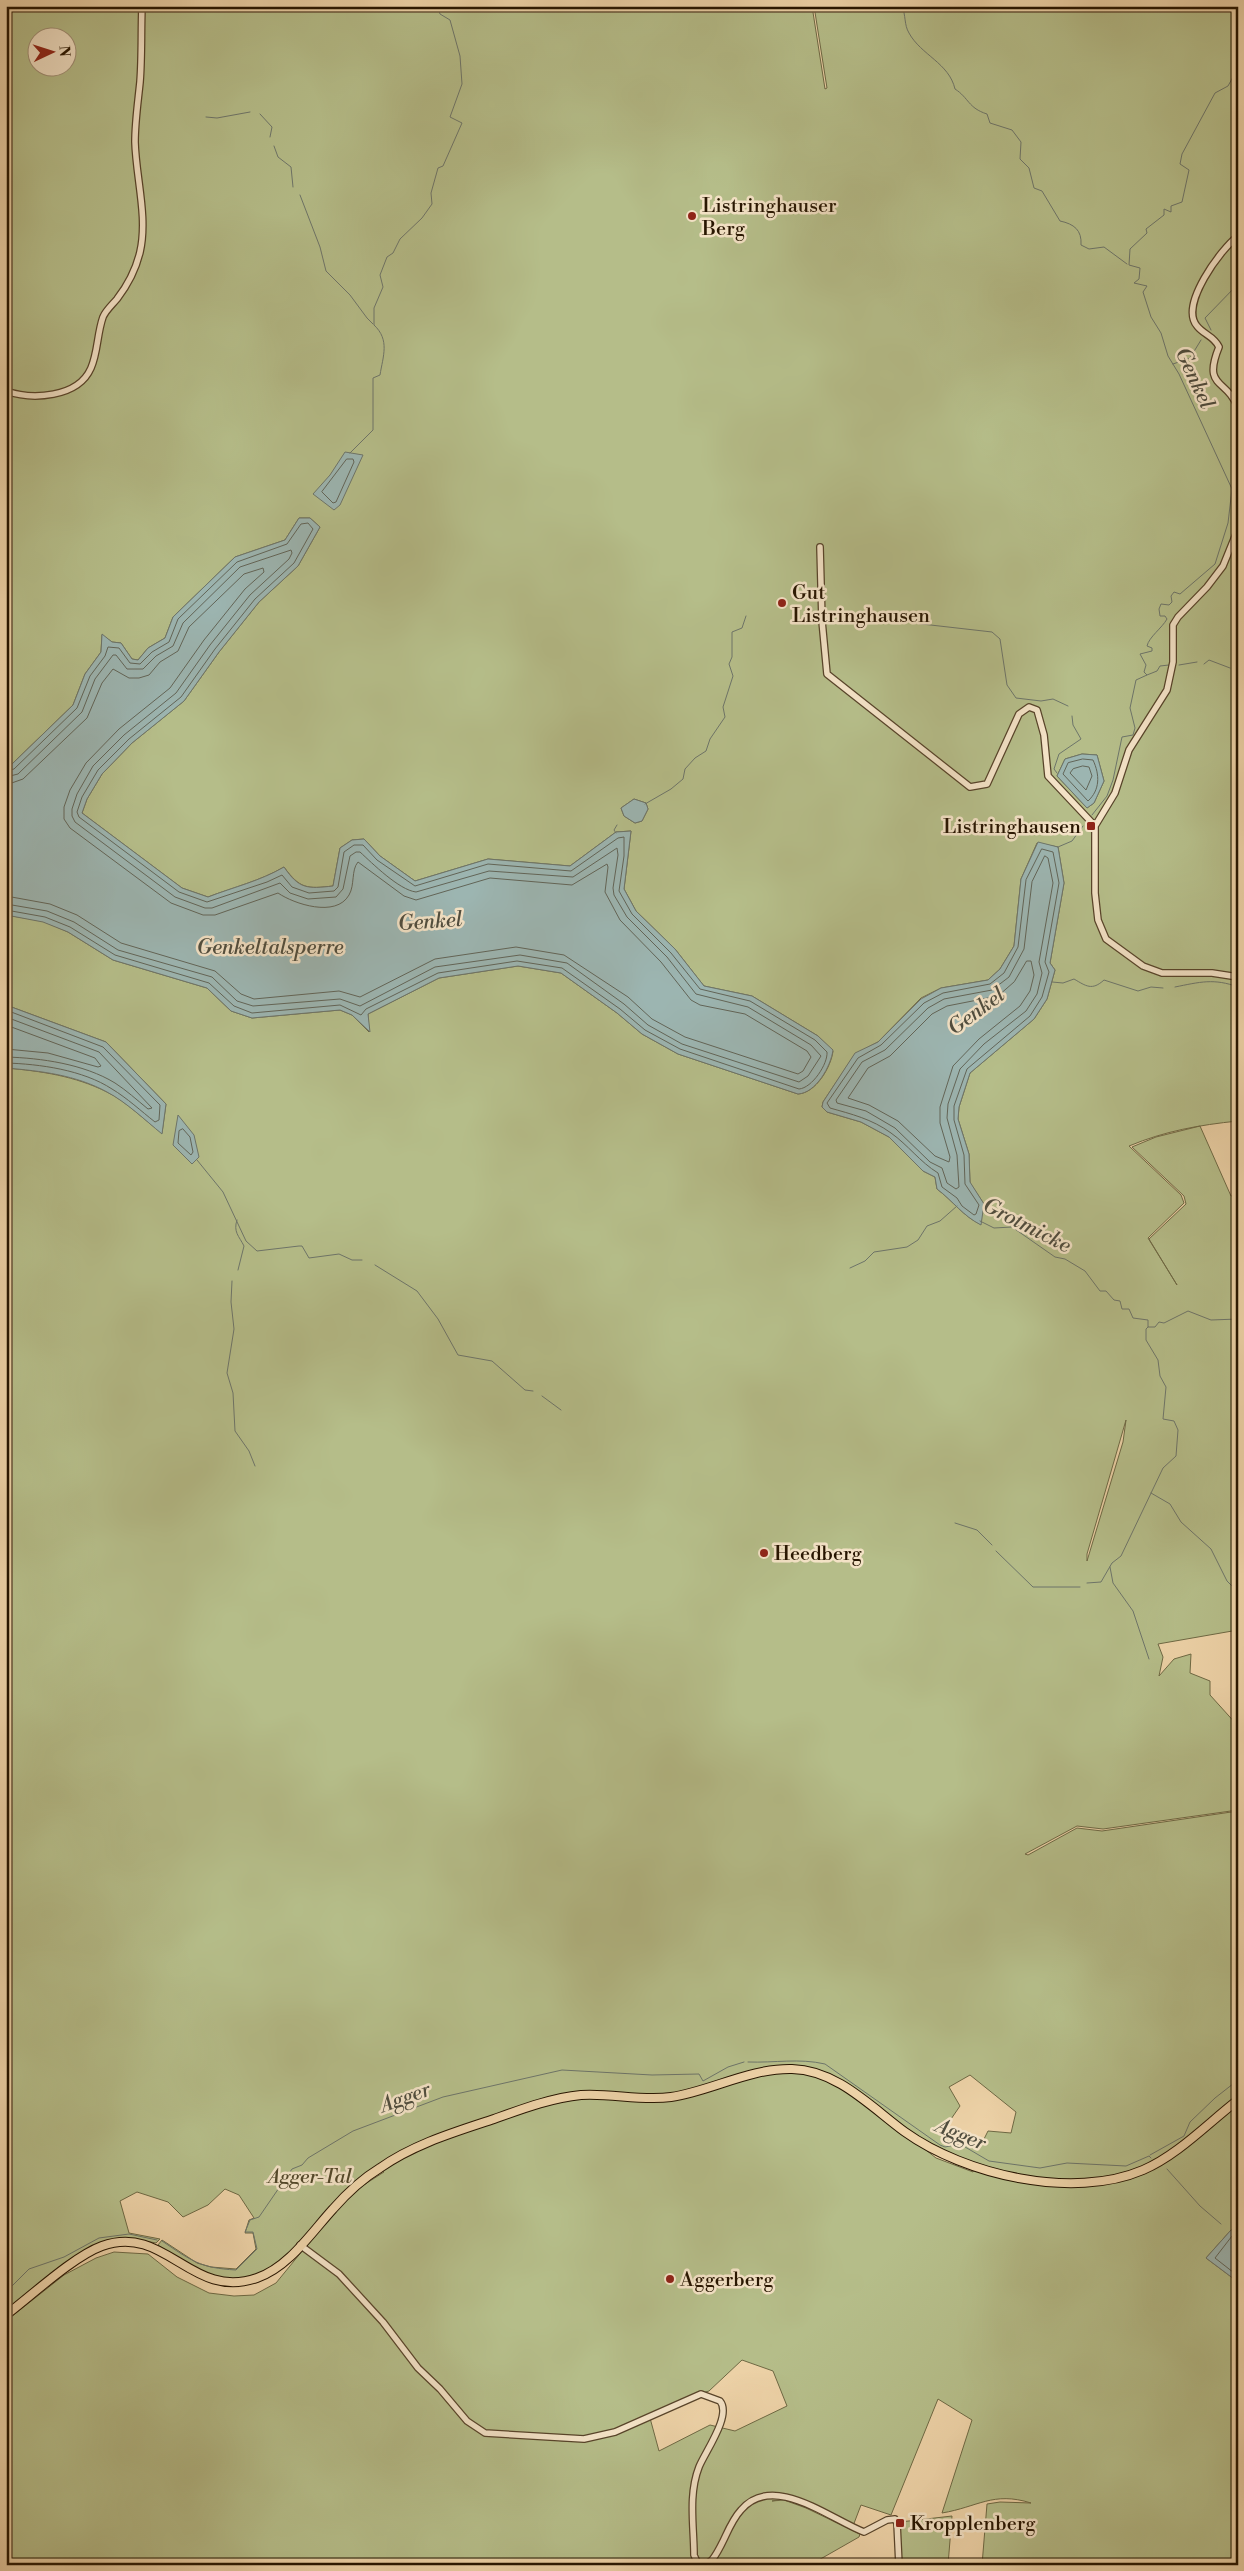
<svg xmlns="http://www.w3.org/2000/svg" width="1244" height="2571" font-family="'Libre Bodoni',serif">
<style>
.green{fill:#b5bd89;stroke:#6e6944;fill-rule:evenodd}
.water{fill:#9cb5b1;stroke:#6d756a}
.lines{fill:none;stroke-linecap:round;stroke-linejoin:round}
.shore{stroke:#626558;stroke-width:1}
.stream{stroke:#6d756a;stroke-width:1}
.minor-casing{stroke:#58442a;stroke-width:8}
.major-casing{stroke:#271500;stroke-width:10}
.minor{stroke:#f3e2c6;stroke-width:5.5}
.major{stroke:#edd2a7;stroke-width:8}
.poi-dot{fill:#8f2418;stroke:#f3e2c6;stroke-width:2}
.labels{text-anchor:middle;stroke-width:5;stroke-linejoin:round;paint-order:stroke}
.poi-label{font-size:20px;fill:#271500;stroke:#f3e2c6;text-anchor:start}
.park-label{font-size:20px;font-style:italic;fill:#524729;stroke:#f3e2c6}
.water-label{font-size:21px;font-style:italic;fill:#504d3e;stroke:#f3e2c6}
</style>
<rect width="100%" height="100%" fill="#edd2a7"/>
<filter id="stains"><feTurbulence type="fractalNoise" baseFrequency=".004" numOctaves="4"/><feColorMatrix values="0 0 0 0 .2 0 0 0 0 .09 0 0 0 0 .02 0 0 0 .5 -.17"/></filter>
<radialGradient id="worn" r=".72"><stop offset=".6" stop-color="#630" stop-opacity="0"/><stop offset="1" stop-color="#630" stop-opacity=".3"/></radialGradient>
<!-- green -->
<path class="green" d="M6 6H812L825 89 827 88 814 6H1105L1118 10 1124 6H1238V234C1214 253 1203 278 1193 306L1194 311C1201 283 1214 256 1238 237V1121C1199 1125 1165 1131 1129 1146L1181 1195 1184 1203 1148 1238 1177 1285 1149 1239 1186 1204 1184 1196 1132 1147 1156 1137 1200 1126 1231 1196 1238 1195V1630L1158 1644 1163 1657 1159 1676 1174 1659 1191 1654 1190 1673 1210 1681V1695L1238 1726V1810L1103 1829 1077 1826 1025 1854 1028 1855 1077 1828 1102 1831 1238 1811V2231L1231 2230 1206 2258 1238 2282V2565H982L987 2504 1000 2502 1031 2503C993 2491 978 2507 942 2513L972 2420 938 2399 891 2515 861 2505 853 2526 784 2499 772 2501 784 2500 806 2508 860 2534 859 2537 810 2565H6V2321L64 2275 96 2258 114 2252 148 2254 177 2277 209 2293 234 2296 254 2295 276 2283 348 2195 384 2172 381 2170C370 2177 357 2184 346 2193 303 2227 280 2294 211 2276 192 2271 175 2256 158 2245L162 2240 197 2263 211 2267 236 2269 256 2249 253 2233H245L249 2220 254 2218 239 2195 225 2189 208 2205 183 2217 168 2202 137 2192 120 2201 129 2233 160 2239 156 2243C84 2228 58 2275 6 2313V1068C41 1071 75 1076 107 1092 126 1101 144 1120 162 1133L166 1104 106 1042 6 1005V915L43 921 68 932 113 960 207 988 231 1011 252 1018 340 1010 352 1015 369 1032 368 1014 439 978 518 966 561 973 617 1013 642 1034 678 1054 798 1094C816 1093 831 1067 833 1051L818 1036 752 996 704 986 675 949 636 911 624 889 631 831 616 832 570 866 488 859 415 881 380 856 364 839 352 840 340 848 333 886C307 889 300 889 284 867 260 881 234 887 208 897L182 888 82 813 87 799 102 774 132 743 184 701 219 652 259 602 298 566 320 527 310 518H299L285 540 235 557 173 617 165 638 148 648 138 660 132 659 121 643 112 642 102 635 101 652 85 674 73 705 11 765 6 766ZM38 38H68V68H38ZM1082 754 1097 755 1104 781 1094 803 1087 808 1057 776 1065 759ZM634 799 646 803 648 809 642 821 635 823 624 816 621 808ZM1037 843 1058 847 1064 883 1050 963 1055 970 1047 999 1034 1019 970 1073 959 1107 958 1119 969 1154 970 1183 984 1204 980 1224C963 1216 953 1201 937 1189L935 1177 923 1171 889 1137 861 1122 827 1112 822 1107 823 1102 855 1054 878 1042 921 998 941 988 988 980 1000 969 1014 946 1021 879ZM1126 1420 1123 1442 1087 1561V1554ZM970 2075 1016 2112 1011 2133 988 2131 981 2145C966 2129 954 2142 940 2135L960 2106 949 2087ZM848 2088 930 2147 960 2159 958 2162 974 2168 973 2172 936 2158ZM742 2360 773 2371 787 2406 735 2431 710 2425 659 2451 650 2418C620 2433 584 2447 550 2439L584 2438 614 2431 638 2423 682 2399 709 2391Z
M952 2516 948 2565 901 2563 900 2522Z"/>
<!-- water -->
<path class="water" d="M345 452 363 455 340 505 334 510 313 494 330 475Z
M299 518H310L320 527 298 566 259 602 219 652 184 701 132 743 102 774 87 799 82 813 182 888 208 897C234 887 260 881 284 867 299 889 307 889 333 886L340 848 352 840 364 839 380 856 415 881 488 859 570 866 616 832 631 831 624 889 636 911 675 949 704 986 752 996 818 1036 833 1050C831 1066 816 1093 798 1094L678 1054 642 1034 617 1013 561 973 518 966 439 978 368 1014 370 1032 352 1015 340 1010 252 1018 231 1011 207 988 113 960 68 932 43 922 6 915V766L11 765 73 705 85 674 101 652 102 634 112 642 121 643 132 659 138 660 148 648 165 638 173 617 235 557 285 540Z
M1082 754 1097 755 1104 781 1094 803 1087 808 1057 776 1065 759Z
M634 799 646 803 648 809 642 821 635 823 624 816 621 808Z
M1038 842 1058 847 1064 883 1050 963 1055 970 1047 999 1034 1019 970 1073 959 1107 958 1119 969 1154 970 1182 984 1204 981 1225C963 1216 953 1201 937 1189L935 1177 923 1171 889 1137 861 1122 827 1112 822 1107 823 1102 855 1053 878 1042 921 999 941 988 988 980 1000 969 1014 946 1021 879Z
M6 1005 106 1042 166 1104 162 1134C145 1120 126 1102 107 1092 76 1075 41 1071 6 1068Z
M178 1115 194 1135 199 1157 192 1164 173 1145Z
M1235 2229 1238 2231V2282L1206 2258 1231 2230Z"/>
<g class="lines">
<!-- shore -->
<path class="shore" d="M347 459H353L354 462 336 502 333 503 322 492Z
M1083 759 1093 760C1100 775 1100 790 1088 801L1063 774 1068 763Z
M1083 766 1089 767 1092 776 1086 790 1070 773 1073 769Z
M6 771 14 769 77 708 90 676 105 656 108 647 119 648 130 663 140 664 152 652 169 642 178 619 237 562 287 544 301 524 308 523 313 529 294 563 255 599 215 649 181 697 129 739 98 770 82 797 77 812 79 817 179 892 207 902 267 882 282 875 292 887 309 893 334 891 338 887 344 852 354 845H363L377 860 415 886 488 864 571 871 618 838 624 837V856L619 891 632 914 671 953 700 989 750 1001 815 1040 827 1052C828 1064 812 1088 799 1089L680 1049 645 1030 620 1009 562 968 517 961 438 973 366 1009 361 1015 340 1005 252 1013 234 1006 209 983 115 955 70 927 45 917 6 910
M6 777 18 774 82 712 95 679 113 655H116L127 669H143L156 656 173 646 183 623 240 567 291 550 292 553 289 559 250 595 210 645 176 693 124 735 93 766 77 794 72 809V816L75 822 175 897 205 908H212L280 883 290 893 308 899 336 897 343 889 350 856 356 852H360C372 863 399 890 416 892L489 871 573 877 617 848 618 855 613 888 614 895 627 917 667 957 696 994 748 1007 811 1045 821 1056 808 1076 799 1082 682 1044 648 1025 624 1004 567 963 520 955 435 967 360 1006 340 999 253 1006 237 1001 212 977 118 950 74 922 47 911 6 904
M6 785 23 779 87 718 102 683 113 669 129 678H139L149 675 160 662 178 651 189 627 244 574 263 568 264 572 245 589 204 640 170 688 119 729 86 763 70 790 64 807V819L70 828 171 903 203 915H215L278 893C294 904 336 918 349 895 355 885 351 870 358 862L404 896 416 900 490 878 572 885 607 864 608 867 605 892 620 920 661 962 691 1000 700 1005 745 1014 807 1051 811 1057 803 1071 798 1074 685 1037 652 1019 628 997 564 955 516 947 435 959 360 997 339 991 254 999 241 994 215 971 121 943 77 915 50 904 6 896
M1042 849 1053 852 1059 883 1045 962 1049 972 1042 997 1030 1016 967 1069 954 1106V1120L964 1155 965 1184 979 1205 976 1214 974 1215 962 1206 957 1198 942 1187 938 1173C920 1162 908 1145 891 1133 872 1119 851 1114 830 1108L827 1103 858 1058 881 1045 924 1003 943 993 990 984 1004 973 1018 947 1026 880Z
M1045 856 1048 858 1053 883 1039 962 1042 973 1037 994 1026 1011 984 1044 960 1069 948 1104 947 1118 957 1155 959 1187 956 1189 947 1183 942 1168 930 1162 895 1128 866 1111 837 1103 836 1100 862 1062 885 1050 928 1008 944 999 992 990 1009 977 1024 949 1032 882Z
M1027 961H1031L1034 975 1030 991 1020 1006 979 1039 953 1066 940 1107V1123L950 1157 949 1162 935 1156 898 1121 869 1105 848 1098 868 1068 890 1056 932 1014 947 1006 998 996 1014 982Z
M6 1010 103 1047 160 1105 159 1120 155 1122C141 1111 127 1098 112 1089 83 1070 40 1064 6 1063
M6 1017 99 1052 152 1108 148 1109C137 1100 126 1090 115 1083 84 1064 41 1058 6 1057
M6 1025 95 1058 101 1066 98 1067 48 1053 6 1049
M183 1129 190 1137 193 1152 191 1155 178 1143 179 1131Z
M1238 2234 1232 2236 1215 2258 1238 2276"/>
<!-- stream -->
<path class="stream" d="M902 6C906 15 904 25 909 33 921 55 949 63 955 89 969 98 968 108 987 114L990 123 1012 130 1021 142 1020 159 1029 168 1034 188 1042 191 1060 221C1074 224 1082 230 1081 245L1089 249 1104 247 1127 264
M260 114 272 127 270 137
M206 117 217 118 250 112
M274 146 278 157 291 167 293 187
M300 195 320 247 326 271 350 295 367 318 373 324
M1211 330 1205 318 1238 284
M1173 364 1190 358 1201 340
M350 453 373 430V378L380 375C383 356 390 340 374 325V308L383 287 380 275 387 257 393 253 400 239 422 218 432 204 431 193 438 168 443 166 462 123 450 117 462 84 460 56 450 20 440 14 437 6
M913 623 992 632 1000 639 1007 685 1016 698 1041 701 1053 699 1068 706
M1204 664 1209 660 1230 668
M1179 665 1197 662
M1147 675 1157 671 1160 666 1169 665
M1057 773 1054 769 1059 754 1081 739 1073 725 1072 716
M645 804 671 789 683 779 685 769 695 758 706 751 710 739 725 717 723 707 733 676 729 664 732 657V632L742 628 746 616
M1092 815 1107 796 1113 780 1122 737 1133 735 1135 728 1130 708 1136 680 1147 675 1144 672 1146 665 1140 654 1152 651V648L1147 646C1149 637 1162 628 1167 619L1165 616H1160L1159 609 1161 604 1169 605 1172 602 1171 596 1174 592 1180 594 1215 564 1228 523 1232 489 1179 374 1168 356 1161 333 1151 317 1143 292 1147 286 1134 283 1139 279 1140 268 1129 265 1130 249 1147 233 1146 229 1164 215V209L1171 212V206L1182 202 1189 170 1180 164 1182 154 1215 93 1228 86 1238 68
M616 833 614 830 617 825
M1058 847 1072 841 1083 826
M1052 982 1063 983 1074 979C1086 986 1092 991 1104 980L1138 991 1151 987 1163 988
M1175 987C1200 982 1214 978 1238 987
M197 1160 223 1192 246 1241 257 1251 299 1246H302L309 1258 339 1254 352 1260H362
M237 1220C233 1232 239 1236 244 1246L238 1270
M980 1221 994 1228 1012 1227 1055 1257 1065 1259 1085 1271 1100 1291H1106L1114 1300 1120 1301 1122 1309H1129L1133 1318 1148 1320V1327H1155L1159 1322 1164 1323 1188 1311 1211 1320 1238 1319
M375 1265 417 1291 438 1319 458 1355 492 1361 525 1390 533 1391
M850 1268 865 1261 874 1252 907 1247 918 1240 927 1226 940 1221 957 1206
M232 1281 231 1302 234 1329 227 1373 233 1393 235 1431 249 1451 255 1466
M542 1396 561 1410
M1151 1493 1170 1504 1181 1522 1211 1549 1227 1581 1238 1592
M955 1523 977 1530 992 1545
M996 1551 1033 1587H1080
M1110 1567 1113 1583 1133 1611 1149 1659
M1087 1583 1101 1582 1112 1563 1121 1556 1163 1468 1176 1456 1178 1430 1174 1421 1163 1419 1166 1387 1160 1376 1158 1360 1146 1340V1329L1148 1327
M748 2062C775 2063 799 2058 825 2064L940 2145 945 2147 960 2144 989 2161 1040 2168 1067 2163 1126 2166 1149 2156 1151 2158
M1150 2155 1184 2136 1190 2122 1215 2098 1238 2080
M1167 2169 1200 2206 1221 2224
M162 2241C192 2261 200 2268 236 2270L257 2249 253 2232H245L250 2220 259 2217 292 2169 302 2165 308 2158 353 2131 443 2097 562 2070 652 2075 699 2074 703 2081 728 2067 744 2062
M6 2292 29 2269 64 2257 99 2238 129 2234 157 2240"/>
<defs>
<path id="minor" d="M1238 236C1221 249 1179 305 1197 326 1204 335 1214 336 1219 347 1202 389 1227 378 1238 408
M6 391C32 400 78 398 91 368 98 352 97 334 103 317 106 310 112 305 117 299 127 286 136 269 140 252 148 217 136 178 135 142 135 122 138 102 140 82 142 57 141 31 142 6
M820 547 822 621 827 674 970 787 987 784 1019 714 1029 707 1037 710 1044 735 1048 776 1095 826
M1095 826 1115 793 1129 750 1167 690 1173 662V625L1178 617 1207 587 1223 566 1238 529
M1095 826V893L1098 920 1106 939 1143 966 1162 973H1212L1238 977
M300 2245 339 2274 383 2322 418 2368 440 2389 467 2421 485 2433 584 2439 615 2432 701 2394 720 2401C732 2415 705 2452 699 2467 688 2495 694 2527 694 2555L698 2564 708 2563 712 2560C724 2545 728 2524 741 2510 773 2472 830 2519 864 2532L887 2520 895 2519 897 2523 899 2565"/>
<path id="major" d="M6 2315C31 2296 74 2256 102 2246 166 2223 191 2301 257 2278 289 2267 311 2233 333 2209 347 2193 362 2179 380 2168 414 2144 455 2132 494 2119 522 2109 551 2098 581 2095 611 2093 641 2101 671 2097 711 2091 750 2068 792 2069 837 2070 871 2107 905 2132 965 2175 1073 2200 1143 2170 1178 2155 1208 2123 1238 2100"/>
</defs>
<!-- minor casing -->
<use href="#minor" class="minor-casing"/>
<!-- major casing -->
<use href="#major" class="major-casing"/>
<!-- minor -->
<use href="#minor" class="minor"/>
<!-- major -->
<use href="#major" class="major"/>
</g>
<!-- markers -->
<g class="poi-dot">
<circle cx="692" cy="216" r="5"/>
<circle cx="782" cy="603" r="5"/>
<rect x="1086" y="821" width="10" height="10" rx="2.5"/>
<circle cx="764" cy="1553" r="5"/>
<circle cx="670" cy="2279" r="5"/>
<rect x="895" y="2518" width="10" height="10" rx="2.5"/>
</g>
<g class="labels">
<!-- poi labels -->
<g class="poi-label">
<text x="702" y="212">Listringhauser<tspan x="702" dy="23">Berg</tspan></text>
<text x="792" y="599">Gut<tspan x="792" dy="23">Listringhausen</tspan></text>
<text x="1081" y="833" text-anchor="end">Listringhausen</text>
<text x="774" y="1560">Heedberg</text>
<text x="680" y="2286">Aggerberg</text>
<text x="910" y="2530">Kropplenberg</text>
</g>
<!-- park labels -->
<g class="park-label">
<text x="310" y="2183">Agger-Tal</text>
</g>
<!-- water labels -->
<g class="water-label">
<text transform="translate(1195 378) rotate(65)" y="7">Genkel</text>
<text transform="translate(430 921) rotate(-4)" y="7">Genkel</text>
<text x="270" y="954">Genkeltalsperre</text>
<text transform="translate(976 1011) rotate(-36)" y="7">Genkel</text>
<text transform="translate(1027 1225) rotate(27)" y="7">Grotmicke</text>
<text transform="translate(405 2097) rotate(-20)" y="7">Agger</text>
<text transform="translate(961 2134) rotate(22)" y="7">Agger</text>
</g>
</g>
<!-- margin -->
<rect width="1244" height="2571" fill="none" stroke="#edd2a7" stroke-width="25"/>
<rect x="8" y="8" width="1229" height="2556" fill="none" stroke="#271500" stroke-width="2.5"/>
<rect x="12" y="12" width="1219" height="2546" fill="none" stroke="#271500"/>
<!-- north arrow -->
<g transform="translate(52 52) rotate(86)"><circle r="24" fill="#f3e2c6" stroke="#a19077"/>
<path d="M0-4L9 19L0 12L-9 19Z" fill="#8f2418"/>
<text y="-8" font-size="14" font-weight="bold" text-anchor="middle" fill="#271500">N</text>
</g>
<rect width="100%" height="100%" filter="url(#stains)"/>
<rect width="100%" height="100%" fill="url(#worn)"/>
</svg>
